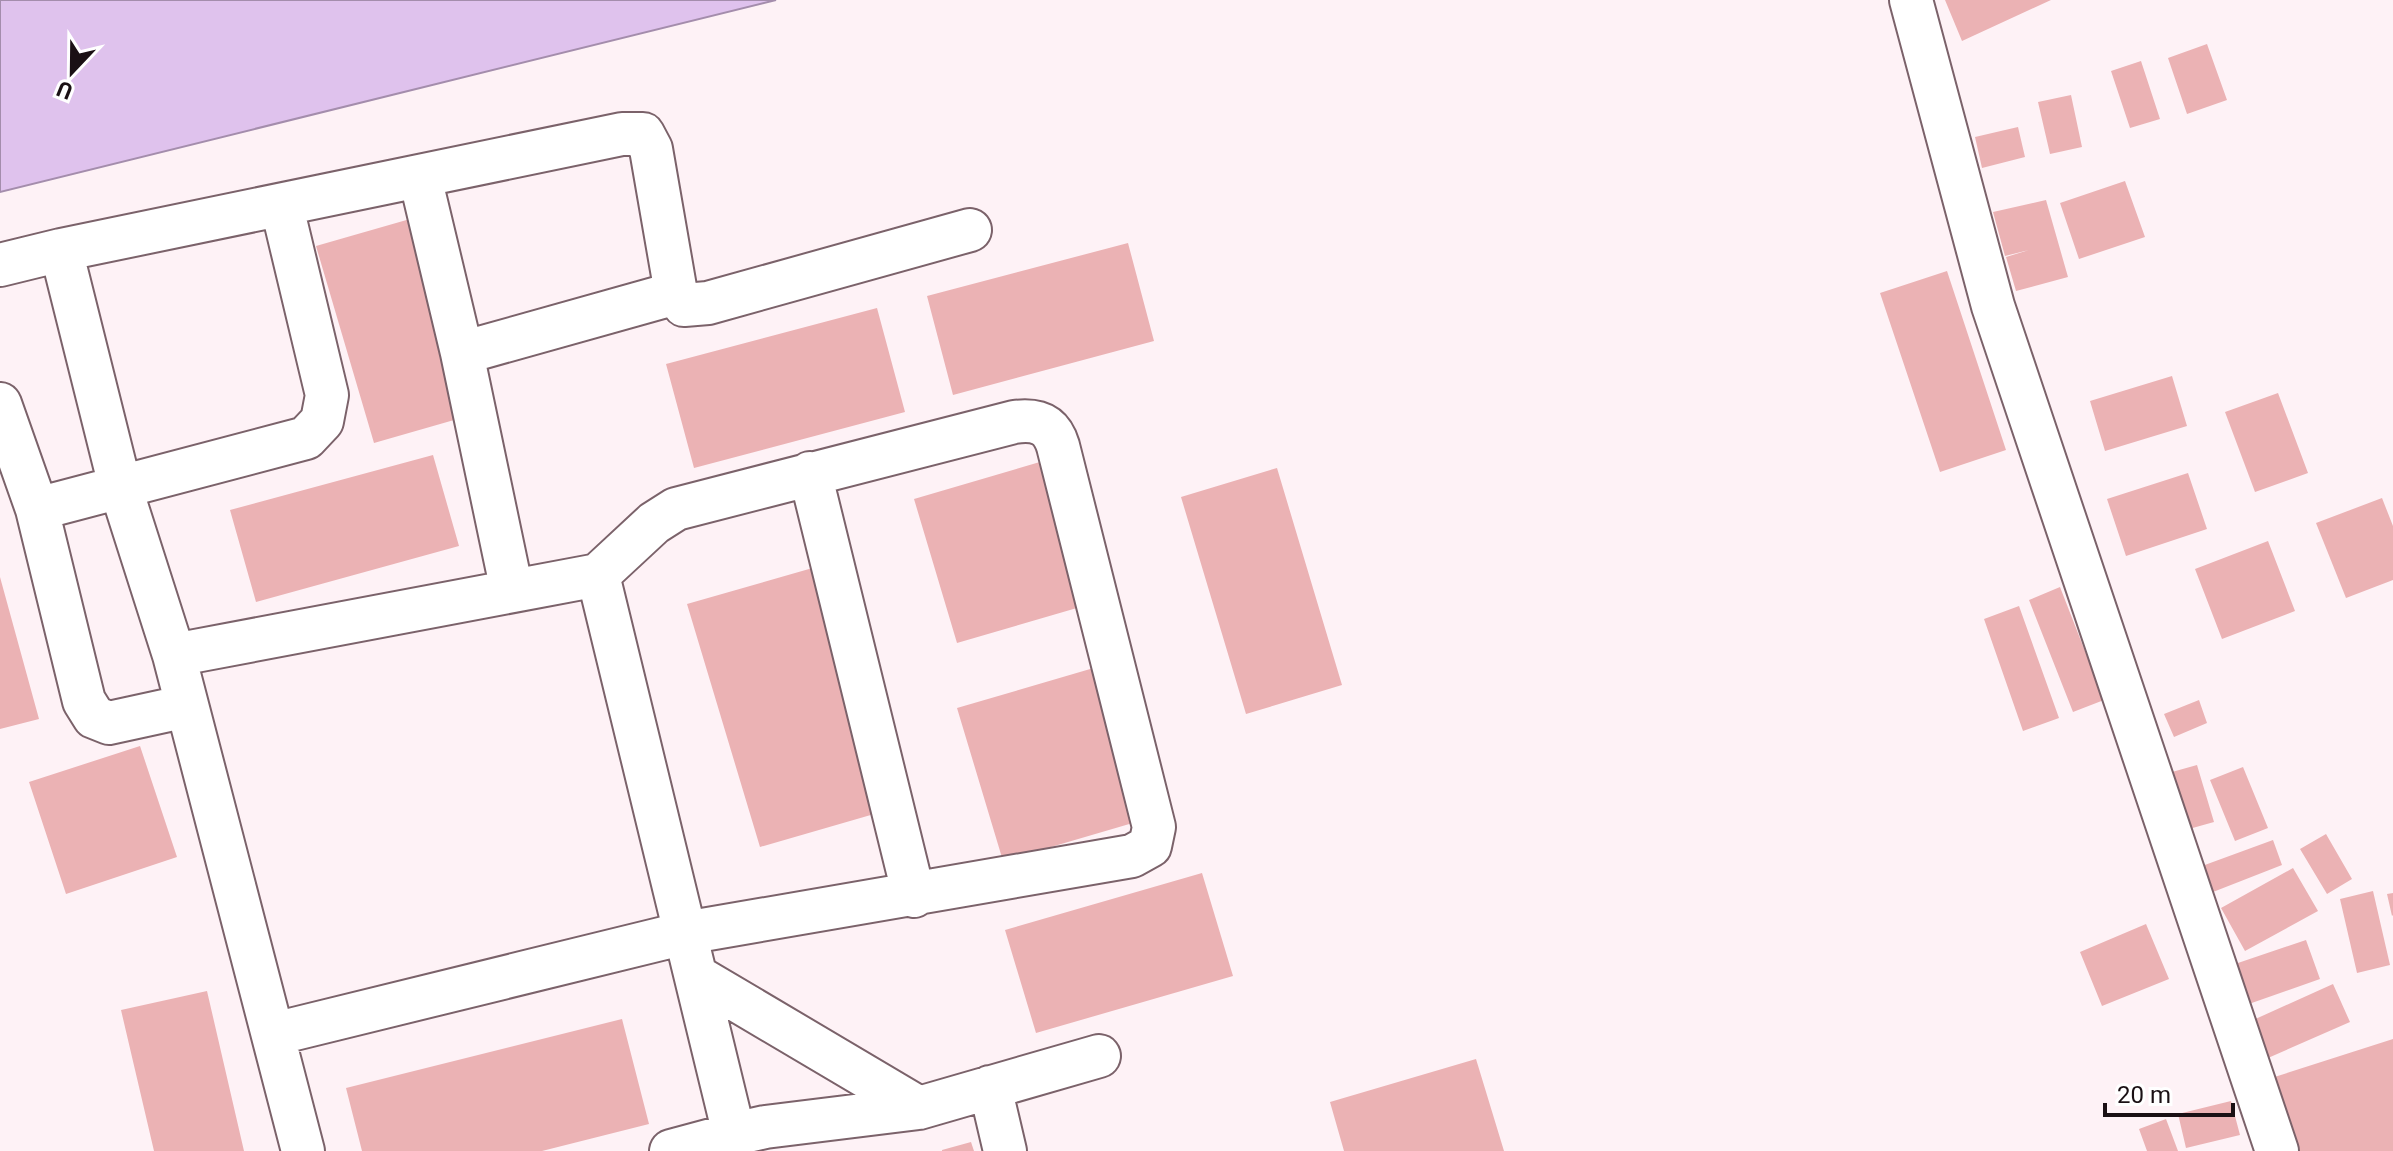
<svg xmlns="http://www.w3.org/2000/svg" width="2393" height="1151" font-family="Roboto,sans-serif">
<style>
.water{fill:#dfc2ed;stroke:#a48dac;stroke-width:2}
.building{fill:#ebb2b4}
.lines{fill:none;stroke-linecap:round;stroke-linejoin:round}
.minor-casing{stroke:#7b626a;stroke-width:46}
.minor{stroke:#fff;stroke-width:42}
</style>
<rect width="100%" height="100%" fill="#fef2f6"/>
<!-- water -->
<path class="water" d="M0 0H776L0 192Z"/>
<!-- building -->
<path class="building" d="M1945 0H2051L1962 41Z
M2207 44 2227 100 2187 114 2168 58Z
M2141 61 2160 119 2130 128 2111 71Z
M2071 95 2082 147 2050 154 2038 102Z
M2018 127 2025 157 1982 168 1975 137Z
M2125 181 2145 237 2079 259 2060 203Z
M2046 200 2068 277 2016 291 2006 257 2029 250 2005 256 1993 212Z
M410 219 468 416 374 443 316 246Z
M1128 243 1154 341 953 395 927 296Z
M1947 271 2006 450 1940 472 1880 293Z
M877 308 905 412 694 468 666 364Z
M2172 376 2187 426 2105 451 2090 401Z
M2278 393 2308 473 2255 492 2225 412Z
M433 455 459 546 256 602 230 510Z
M1050 459 1094 603 957 643 914 499Z
M1277 468 1342 685 1246 714 1181 497Z
M2188 473 2207 529 2126 556 2107 499Z
M2382 498 2393 526V580L2346 598 2316 523Z
M2268 541 2295 611 2222 639 2195 569Z
M816 567 888 810 760 847 687 604Z
M0 577 39 719 0 729Z
M2060 587 2104 700 2073 712 2029 600Z
M2019 606 2059 718 2023 731 1984 619Z
M1097 667 1143 820 1003 861 957 708Z
M2199 700 2207 723 2174 737 2164 714Z
M140 746 177 857 66 894 29 782Z
M2197 765 2214 822 2189 829 2172 772Z
M2243 767 2268 828 2235 841 2210 780Z
M2326 834 2352 879 2327 894 2300 849Z
M2273 840 2282 865 2213 892 2202 866Z
M2293 868 2318 911 2245 951 2221 908Z
M1202 873 1233 976 1036 1033 1005 930Z
M2373 891 2390 965 2357 973 2340 899Z
M2393 893V915L2392 916 2387 894Z
M2146 924 2169 979 2102 1006 2080 952Z
M2306 940 2320 979 2246 1005 2232 965Z
M2333 984 2350 1022 2268 1058 2251 1021Z
M207 991 244 1151H154L121 1010Z
M622 1019 649 1124 542 1151H362L346 1088Z
M2393 1039V1151H2289L2265 1080Z
M1476 1059 1504 1151H1344L1330 1102Z
M2231 1101 2240 1135 2186 1148 2178 1114Z
M2166 1119 2178 1151H2147L2139 1129Z
M971 1142 974 1151H942V1150Z"/>
<g class="lines">
<defs>
<path id="minor" d="M1911 0 1993 306 2277 1151
M420 177 462 353 512 591
M61 250 622 134H643L651 149 676 293 684 305 708 303 970 230
M0 265 61 250 120 486 174 655 303 1151
M462 353 676 293
M0 404 37 509 84 701 94 717 109 723 187 706
M810 473 914 896
M37 509 306 438 322 421 327 395 282 207
M174 655 598 575 734 1134 765 1127 919 1108 1099 1056
M696 976 919 1108
M274 1034 685 933 1132 856 1150 846 1154 827 1058 446C1051 423 1036 419 1014 422L676 509 654 523 598 575
M990 1087 1005 1151
M671 1151 734 1134"/>
</defs>
<!-- minor casing -->
<use href="#minor" class="minor-casing"/>
<!-- minor -->
<use href="#minor" class="minor"/>
</g>
<!-- north arrow -->
<g transform="translate(72 72) rotate(202)" stroke="#ffffff" stroke-width="6" paint-order="stroke">
<path d="M0-6L14 30L0 20L-14 30Z" fill="#1a1014"/>
<text y="-12" font-size="22" font-weight="bold" text-anchor="middle" fill="#1a1014">U</text>
</g>
<!-- scale -->
<path d="M2105 1103v12h128v-12" fill="none" stroke="#1a1014" stroke-width="4"/>
<text x="2117" y="1103" font-size="24" fill="#1a1014" stroke="#ffffff" stroke-width="6" paint-order="stroke">20 m</text>
</svg>
